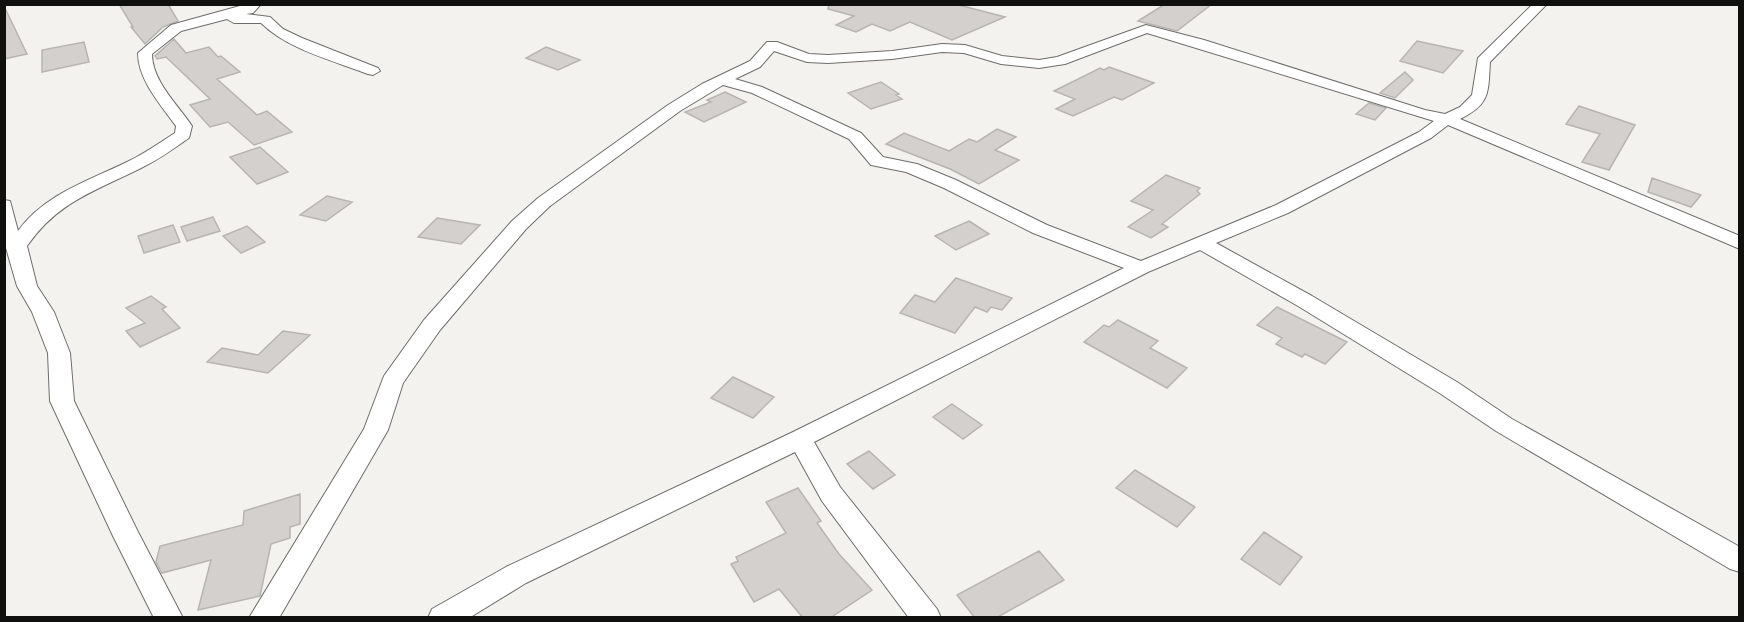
<svg xmlns="http://www.w3.org/2000/svg" width="1744" height="622" font-family="Karla,sans-serif">
<style>
.building{fill:#d3d0cd;stroke:#b7b5b2;stroke-width:1.5}
.lines{fill:none;stroke-linecap:round;stroke-linejoin:round}
.minor-casing{stroke:#6f6d6a;stroke-width:2}
.minor{fill:#fff;fill-rule:evenodd}
</style>
<rect width="100%" height="100%" fill="#f4f2ef"/>
<!-- building -->
<path class="building" d="M119 4H168L178 21 163 27 145 44 131 27H133Z
M829 4H955L1005 17 952 40 910 22 890 31 872 24 856 32 836 25 854 16 828 9Z
M1165 4H1212L1177 31 1138 21Z
M4 6 27 54 4 59Z
M174 39 186 53 209 47 218 57 221 56 240 72 217 79 257 115 267 111 292 132 254 145 228 122 210 127 190 105 210 99 166 57 157 59 155 56Z
M1417 41 1463 51 1443 73 1400 61Z
M84 42 89 62 42 72V50Z
M546 47 580 60 558 70 526 58Z
M1109 67 1154 83 1122 100 1114 97 1073 116 1056 109 1075 99 1054 91 1100 68 1104 70Z
M1405 72 1413 80 1395 98 1380 93Z
M881 82 899 94 896 95 902 99 871 109 848 93Z
M725 92 746 102 704 122 685 112 711 102 707 100Z
M1369 103 1386 108 1375 120 1356 114Z
M1579 106 1635 125 1609 170 1582 162 1600 134 1566 124Z
M997 129 1016 137 995 150 1019 160 979 184 950 169 886 144 904 133 949 151 969 139 977 142Z
M260 147 288 172 257 184 230 157Z
M1166 175 1200 188 1197 191 1200 194 1162 224 1168 227 1151 238 1128 227 1153 210 1131 201Z
M1652 178 1701 195 1691 207 1648 192Z
M327 196 352 202 326 221 300 215Z
M213 217 220 231 187 241 181 227Z
M437 218 480 225 461 244 418 237Z
M969 221 989 234 956 250 935 236Z
M173 225 180 242 144 253 138 236Z
M247 226 265 242 241 253 223 236Z
M956 278 1012 298 1002 310 991 307 987 312 975 307 955 333 900 313 915 295 935 302Z
M151 296 166 307 162 309 180 328 140 347 126 331 145 323 126 308Z
M1277 307 1347 342 1325 364 1305 354 1302 357 1276 344 1282 338 1257 325Z
M1118 320 1158 341 1150 348 1187 368 1167 388 1084 342 1104 325 1109 327Z
M283 331 310 335 268 373 207 362 222 348 258 355Z
M733 377 774 397 753 418 711 398Z
M952 404 982 425 963 439 933 417Z
M869 451 895 475 873 489 847 464Z
M1135 470 1195 507 1177 527 1116 488Z
M798 488 821 521 817 523 839 554 872 590 830 618H803L779 589 754 602 731 564 738 561 736 557 786 533 766 502Z
M300 494V524L290 527V538L271 544 260 596 198 610 211 560 162 573 156 562 160 546 243 525 244 511Z
M1264 532 1302 557 1280 585 1241 559Z
M1039 551 1064 580 996 618H975L957 595Z"/>
<g class="lines">
<defs>
<path id="minor" d="M247 4H261L253 13 246 14 270 17 283 29 302 38 378 68 380 71 373 75 368 74C332 60 289 50 261 23H234L227 19 181 31 152 54C152 81 178 105 192 126L189 138C173 149 158 160 141 168 95 191 57 202 27 246L37 286 54 312 70 353 74 401 138 532 183 618H154L113 536 50 401 48 353 32 312 17 286 4 241V200L10 201 18 231C45 194 88 181 127 162 144 154 159 143 175 133L176 126C161 105 138 80 138 53L171 25Z
M1533 4H1547L1490 62C1488 92 1491 104 1460 119L1740 236V249L1448 125 1431 138 1288 213 1216 243 1312 296 1457 382 1512 419 1740 547V572L1730 569 1496 431 1441 394 1298 306 1200 250 1148 272 814 442 840 487 937 609 941 618H909L822 501 795 452 526 583 469 618H428L432 609 506 567 791 433 1124 268 1033 233 944 188 906 172 871 165 849 139 752 93 723 85 680 111 550 206 526 229 440 330 403 383 388 430 279 618H249L364 429 384 376 424 320 512 221 538 198 668 105 702 84 750 61 767 42H777L809 54 828 55 892 51 942 44 965 45 1002 56 1039 60 1057 57 1146 25 1204 40 1425 110 1445 114 1460 107 1472 95 1478 58ZM1147 33 1434 121 1419 132 1276 205 1141 261 1047 225 956 180 917 164 883 157 861 133 762 87 735 79 760 67 774 51 807 62 828 63 892 59 942 52 964 53 1001 64 1039 68 1065 64Z"/>
</defs>
<!-- minor casing -->
<use href="#minor" class="minor-casing"/>
<!-- minor -->
<use href="#minor" class="minor"/>
</g>
<!-- border -->
<rect width="1744" height="622" fill="none" stroke="#10100f" stroke-width="12"/>
</svg>
